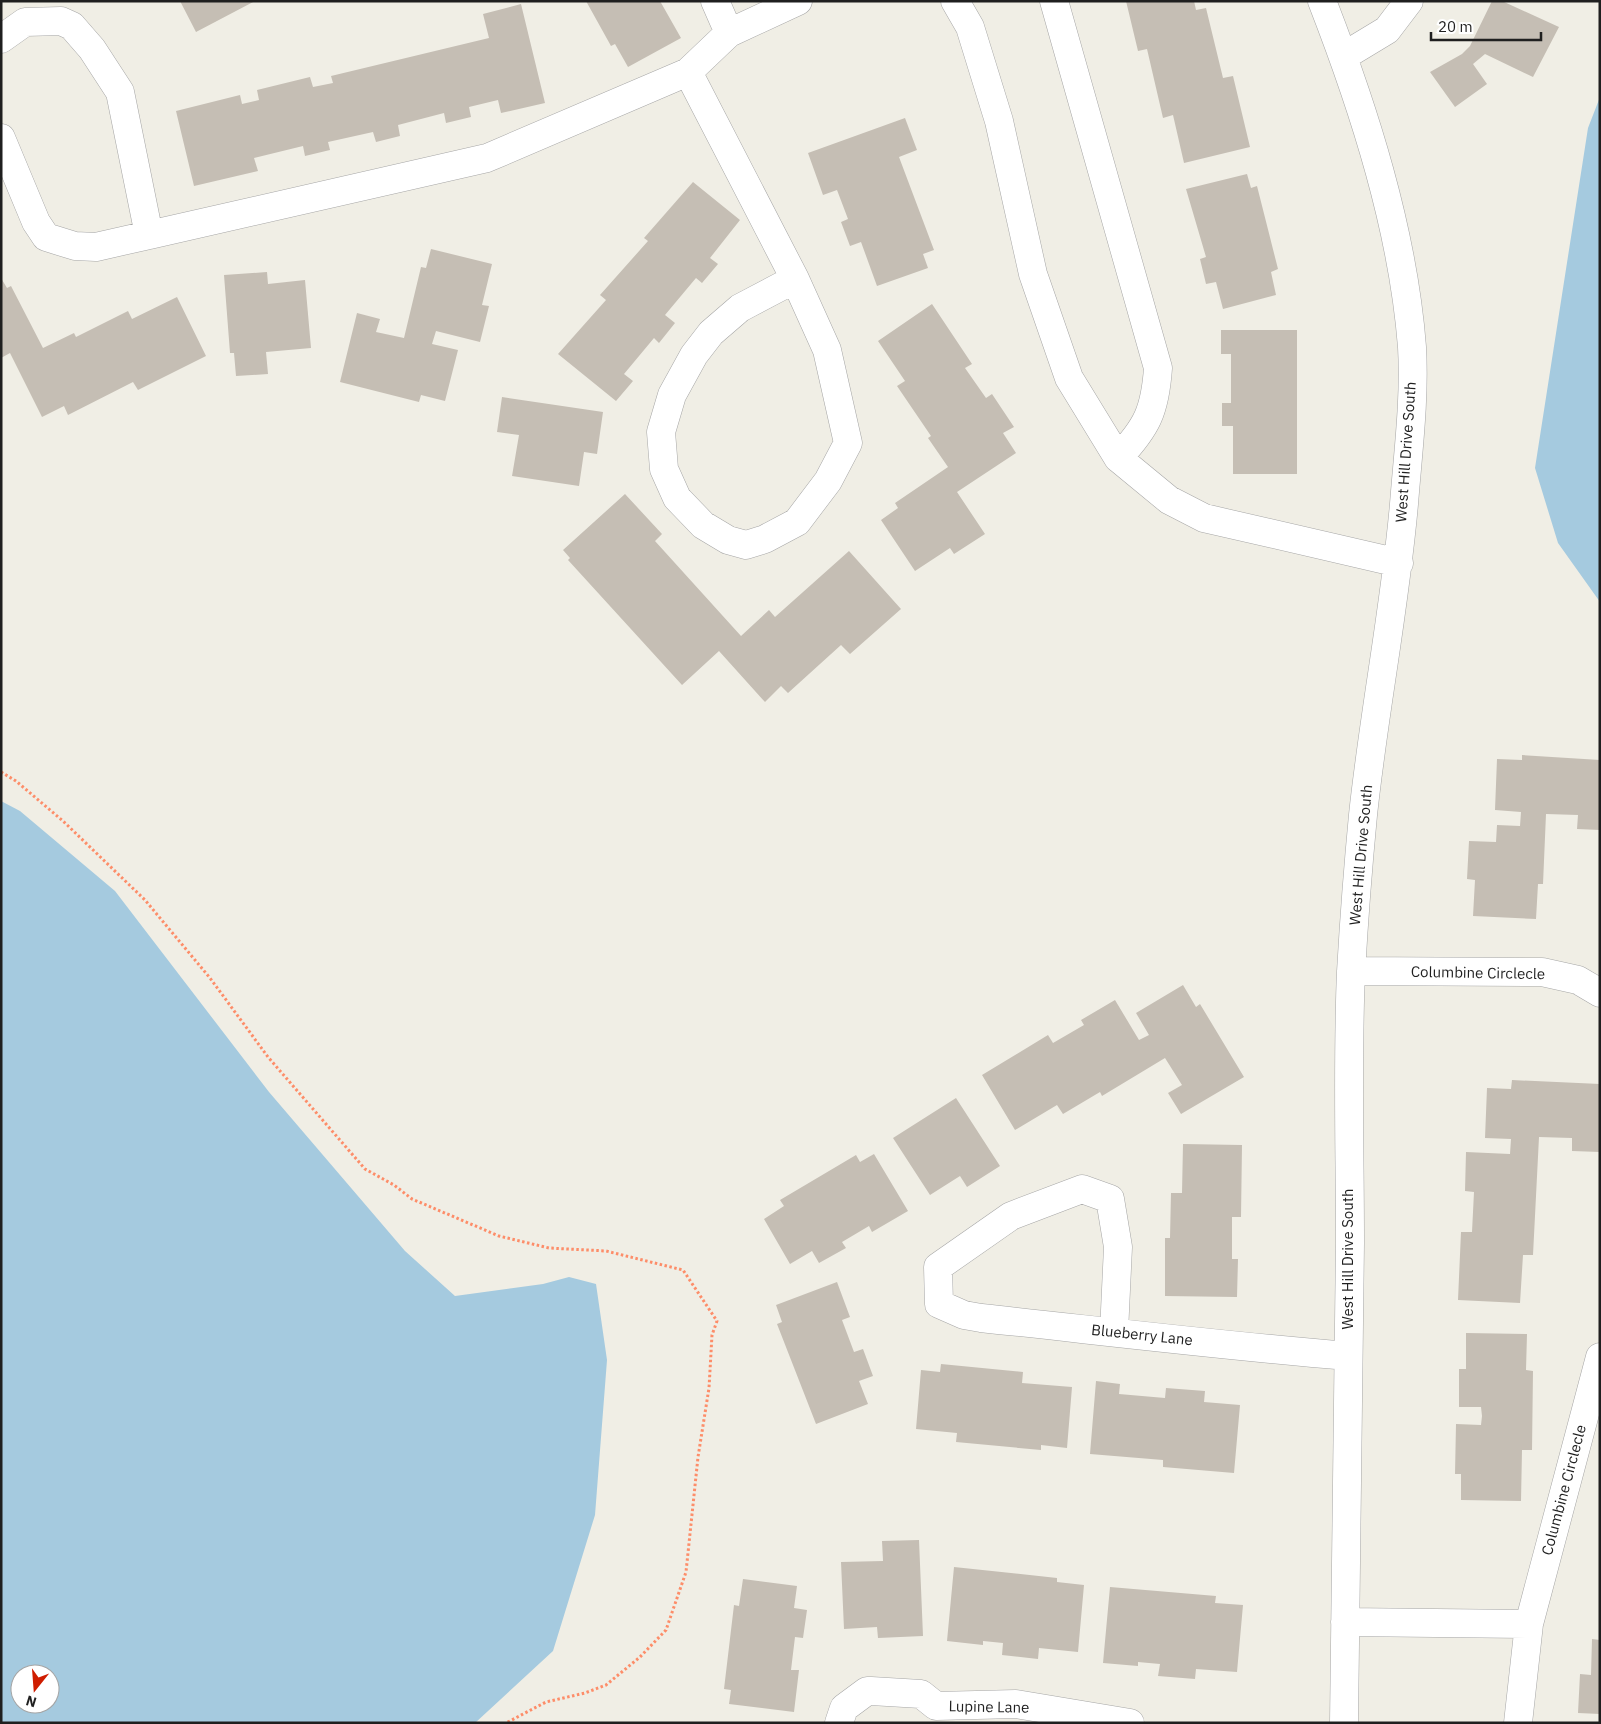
<svg xmlns="http://www.w3.org/2000/svg" width="1601" height="1724" font-family="'IBM Plex Sans',sans-serif">
<style>
.water{fill:#a5cadf;fill-rule:evenodd}
.building{fill:#c5beb4}
.lines{fill:none;stroke-linecap:round;stroke-linejoin:round}
.minor-casing{stroke:#a6a6a6;stroke-width:29}
.path{stroke:#fd8d69;stroke-width:3;stroke-dasharray:2.5 2.5;stroke-linecap:butt}
.minor{stroke:#fff;stroke-width:28}
.labels{text-anchor:middle;stroke-width:4;stroke-linejoin:round;paint-order:stroke}
.street-label{font-size:15px;fill:#1f1f1f;stroke:#fff}
</style>
<rect width="100%" height="100%" fill="#f0eee5"/>
<!-- water -->
<path class="water" d="M1600 97V602L1558 543 1535 468 1588 128Z
M1 801 20 811 115 891 269 1092 405 1251 455 1296 543 1284 569 1277 596 1284 607 1360 595 1515 553 1651 475 1723H1ZM20 1674H50V1704H20Z"/>
<!-- building -->
<path class="building" d="M180 1H255L196 32Z
M586 1H660L681 38 628 67 615 44 611 46Z
M1126 1H1194L1196 10 1206 8 1223 78 1233 76 1250 147 1184 163 1173 115 1163 118 1147 49 1138 51Z
M1492 1H1502L1559 27 1533 77 1485 54 1473 64 1487 84 1455 107 1430 72 1462 54 1470 46Z
M521 4 545 103 501 113 498 100 469 107 471 117 446 123 444 113 398 125 400 136 376 142 373 132 328 142 330 150 305 156 303 146 254 158 258 171 194 186 176 111 240 95 242 104 259 100 257 90 310 77 313 87 333 83 331 76 489 38 483 14Z
M905 118 917 150 899 157 934 250 923 254 928 268 877 286 861 242 850 246 841 222 848 219 837 190 823 195 808 153Z
M1247 174 1251 188 1257 186 1278 269 1271 272 1276 295 1223 309 1216 282 1206 284 1200 259 1206 257 1186 189Z
M693 182 740 220 710 258 718 264 702 283 696 278 665 315 675 323 659 343 654 338 624 374 633 381 616 401 558 354 606 300 600 295 648 241 644 238Z
M431 249 492 264 482 305 489 306 480 342 436 331 432 344 458 350 445 401 421 395 419 402 340 382 357 313 380 319 376 332 404 338 421 267 426 268Z
M267 272 268 284 305 280 311 348 266 352 268 374 236 376 234 353H230L224 275Z
M1 278 7 288 11 286 43 348 74 333 76 337 128 311 132 319 177 297 206 356 138 390 133 382 68 415 64 406 42 417 10 353 1 358Z
M932 304 972 364 965 368 986 398 992 394 1014 427 1003 433 1016 453 957 492 985 534 954 554 950 548 915 571 881 520 898 508 895 503 948 467 928 438 931 436 897 386 905 381 878 341Z
M1221 330H1297V474H1233V426H1222V403H1231V354H1221Z
M502 397 603 412 597 454 584 452 579 486 512 476 519 435 497 432Z
M625 494 662 534 655 541 741 636 769 610 775 617 849 551 901 609 850 654 841 645 788 693 781 686 765 702 719 651 682 685 568 560 570 558 563 550Z
M1522 755 1600 760V830L1577 829 1578 815 1546 814 1543 884H1538L1536 919 1473 916 1475 880 1467 879 1469 841 1496 842 1497 825 1520 826 1521 812 1495 810 1497 759 1522 760Z
M1183 985 1196 1007 1200 1004 1244 1077 1181 1114 1168 1093 1182 1085 1165 1058 1102 1096 1100 1092 1063 1114 1057 1105 1015 1130 982 1075 1048 1035 1053 1043 1084 1025 1081 1020 1115 1000 1139 1040 1149 1035 1136 1013Z
M1512 1080 1600 1084V1152L1572 1151V1138L1539 1137 1533 1255H1523L1520 1303 1458 1300 1461 1232H1472L1474 1192 1465 1191 1466 1152 1510 1154 1511 1139 1485 1138 1487 1088 1511 1089Z
M956 1098 1000 1166 967 1187 960 1176 930 1195 893 1138Z
M1183 1144 1242 1145 1241 1217H1232V1259H1238L1237 1297 1165 1296V1238H1170L1171 1193H1182Z
M874 1154 908 1211 872 1232 869 1226 842 1242 846 1248 819 1263 812 1251 790 1264 764 1219 784 1206 780 1200 856 1155 860 1162Z
M837 1282 850 1317 842 1320 854 1352 863 1349 873 1376 859 1381 868 1404 816 1424 777 1324 782 1322 776 1305Z
M1466 1333 1527 1334 1526 1370 1533 1371 1532 1450H1522L1521 1501 1461 1500V1474H1455L1456 1424 1481 1425 1482 1416 1481 1407H1459V1369H1466Z
M941 1364 1023 1372 1022 1383 1072 1387 1067 1448 1041 1445V1450L956 1442 957 1433 916 1429 921 1370 940 1372Z
M1096 1381 1120 1384 1119 1394 1165 1398 1166 1388 1205 1391 1204 1402 1240 1405 1234 1473 1163 1467V1460L1090 1454Z
M919 1540 923 1636 878 1638 877 1627 844 1629 841 1562 883 1561 882 1541Z
M954 1567 1057 1578V1582L1084 1585 1078 1652 1039 1648 1038 1659 1002 1655 1003 1643 983 1641V1645L947 1641Z
M743 1579 797 1586 794 1608 807 1610 803 1638 795 1637 791 1670H799L794 1712 729 1704 731 1690 724 1689 734 1605 739 1606Z
M1110 1587 1216 1596 1215 1603 1243 1605 1237 1672 1196 1669 1195 1679 1158 1676 1160 1664 1138 1662V1666L1103 1663Z
M1592 1639 1600 1640V1714L1578 1713 1580 1674 1591 1675Z"/>
<g class="lines">
<defs>
<path id="minor" d="M715 1 729 33
M955 1 970 27 999 121 1033 274 1069 378 1118 458 1169 500 1204 518 1399 563
M1054 1 1158 368C1155 411 1147 427 1118 458
M1322 1C1364 109 1403 230 1412 347 1415 399 1408 452 1404 504 1395 608 1374 711 1363 815 1358 867 1354 920 1351 972 1347 1062 1350 1152 1350 1243 1349 1403 1345 1563 1344 1723
M1 39 25 22 61 21 72 26 92 49 120 92 149 235 96 247 75 246 46 237 36 222 1 138
M1344 56 1387 30 1409 1
M688 72 795 279
M149 235 487 158 688 72 729 33 798 1
M795 279 827 350 848 443 828 481 797 522 765 539 746 545 728 540 703 525 677 498 664 469 661 432 672 395 694 355 711 333 740 308Z
M1351 971 1542 972 1578 980 1600 993
M1114 1332 1118 1247 1110 1199 1082 1189 1011 1216 938 1267 939 1304 964 1315 981 1318C1103 1331 1225 1346 1348 1356
M1345 1622 1529 1624 1600 1357
M839 1723 844 1708 867 1691H871L921 1694 936 1706 1016 1704 1130 1723
M1518 1723 1529 1624"/>
</defs>
<!-- minor casing -->
<use href="#minor" class="minor-casing"/>
<!-- path -->
<path class="path" d="M1 772 16 781 63 821 145 900 210 978 268 1057 365 1169 394 1185 412 1199 499 1236 549 1248 606 1251 683 1270 717 1321 712 1335 709 1388 698 1457 686 1572 666 1630 640 1657 606 1685 585 1693 546 1702 506 1723"/>
<!-- minor -->
<use href="#minor" class="minor"/>
</g>
<g class="labels">
<!-- street labels -->
<g class="street-label">
<text transform="translate(1406 452) rotate(-86)" y="5">West Hill Drive South</text>
<text transform="translate(1361 855) rotate(-85)" y="5">West Hill Drive South</text>
<text transform="translate(1478 973) rotate(1)" y="5">Columbine Circlecle</text>
<text transform="translate(1348 1259) rotate(-90)" y="5">West Hill Drive South</text>
<text transform="translate(1142 1335) rotate(6)" y="5">Blueberry Lane</text>
<text transform="translate(1564 1490) rotate(-75)" y="5">Columbine Circlecle</text>
<text transform="translate(989 1707) rotate(1)" y="5">Lupine Lane</text>
</g>
</g>
<!-- border -->
<rect width="1601" height="1724" fill="none" stroke="#1f1f1f" stroke-width="5"/>
<!-- north arrow -->
<g transform="translate(35 1689) rotate(197)"><circle r="24" fill="#ffffff" stroke="#a5a5a5"/>
<path d="M0-4L9 19L0 12L-9 19Z" fill="#cf1d00"/>
<text y="-8" font-size="14" font-weight="bold" text-anchor="middle" fill="#1f1f1f">N</text>
</g>
<!-- scale -->
<path d="M1431 32v8h110v-8" fill="none" stroke="#1f1f1f" stroke-width="2.5"/>
<text x="1438" y="32" font-size="15" fill="#1f1f1f" stroke="#ffffff" stroke-width="4" paint-order="stroke">20 m</text>
</svg>
